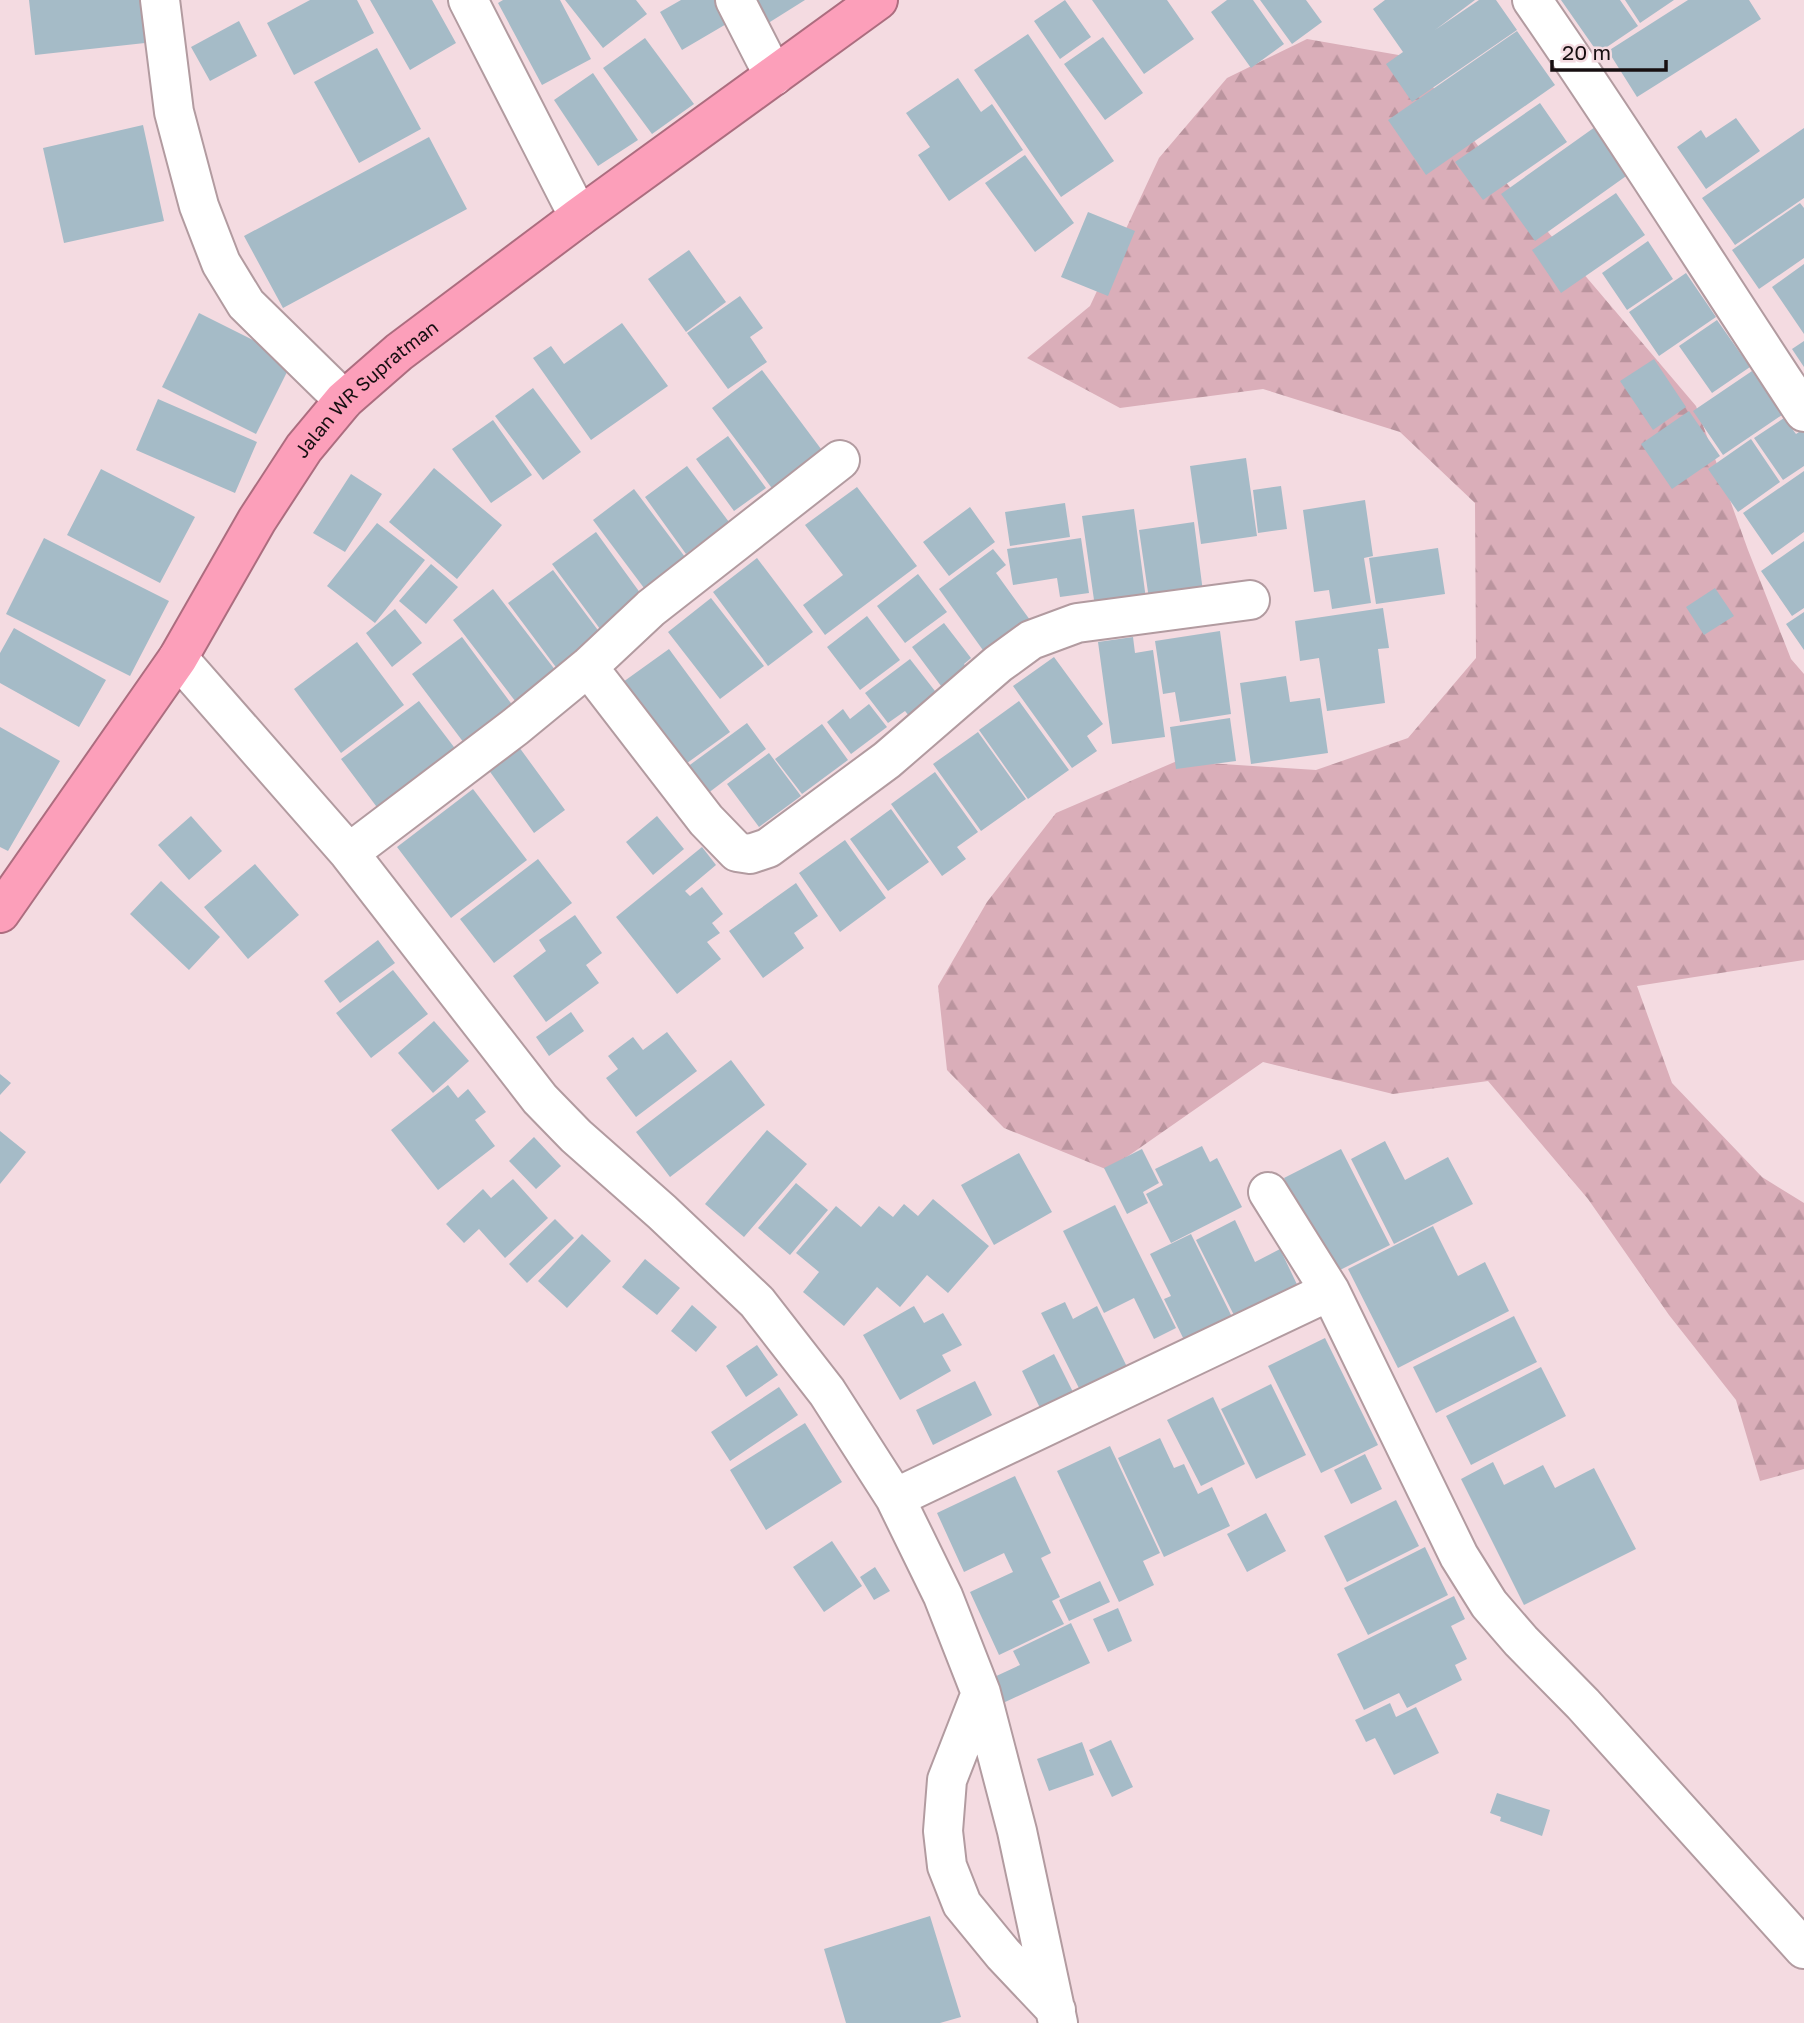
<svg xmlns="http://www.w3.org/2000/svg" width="1804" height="2023" font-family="'Golos Text',sans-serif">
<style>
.forest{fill:url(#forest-firs)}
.building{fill:#a5bbc7}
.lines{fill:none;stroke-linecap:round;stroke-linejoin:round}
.minor-casing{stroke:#b29ba0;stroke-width:42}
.highway-casing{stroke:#ac6d7f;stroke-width:42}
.minor{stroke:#fff;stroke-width:38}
.highway{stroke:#fc9fba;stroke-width:38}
.labels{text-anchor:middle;stroke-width:6;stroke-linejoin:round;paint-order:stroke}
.street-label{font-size:19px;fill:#170f11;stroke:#f4dbe1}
</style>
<defs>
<pattern id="forest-firs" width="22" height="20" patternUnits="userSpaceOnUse" patternTransform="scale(1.75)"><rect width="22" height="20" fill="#daaeb9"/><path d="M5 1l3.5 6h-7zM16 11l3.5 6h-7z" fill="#ba949e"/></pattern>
</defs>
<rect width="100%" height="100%" fill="#f4dbe1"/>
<!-- forest -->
<path class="forest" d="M1307 39 1410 57 1508 185 1696 406 1748 550 1791 659 1804 674V960L1637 986 1672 1083 1762 1177 1804 1203V1469L1760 1481 1736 1400 1669 1315 1588 1199 1488 1081 1393 1094 1263 1062 1108 1170 1004 1128 947 1070 938 986 987 902 1056 813 1177 761 1316 770 1408 738 1476 658 1475 503 1400 432 1263 389 1120 408 1027 358 1090 306 1159 158 1227 78Z"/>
<!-- building -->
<path class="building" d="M29 0H140L145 43 35 55Z
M310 0H357L374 33 294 75 267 23Z
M370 0H432L456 43 410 70Z
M503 0H560L591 59 542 85 498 3Z
M565 0H636L647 14 603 48Z
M681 0H714L728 23 682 50 660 12Z
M741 0H805L759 29Z
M1065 0 1091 37 1060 59 1034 21Z
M1092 0H1167L1194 39 1144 74Z
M1227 0H1253L1284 44 1251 68 1211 12Z
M1260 0H1306L1322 22 1292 44Z
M1385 0H1475L1435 30 1479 0H1496L1517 30 1412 102 1386 64 1403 52 1373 9Z
M1561 0H1620L1638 26 1598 53Z
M1625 0H1674L1640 23Z
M1688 0H1749L1761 19 1637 97 1608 51Z
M239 21 257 56 210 81 191 47Z
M1517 31 1555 85 1426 175 1388 120Z
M1028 34 1114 161 1061 197 974 70Z
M1103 37 1143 93 1105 120 1064 64Z
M645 38 694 104 652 134 603 68Z
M377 48 421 129 359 163 314 82Z
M593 73 638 140 598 166 554 100Z
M958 78 981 112 992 104 1023 150 949 201 918 155 930 147 906 113Z
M1540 103 1567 142 1483 200 1455 162Z
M1736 118 1760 151 1706 189 1677 147 1701 130 1706 138Z
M143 125 164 221 64 243 43 148Z
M1595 127 1629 174 1535 241 1501 194Z
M1804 128V198L1735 245 1702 198Z
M429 137 467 209 283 308 244 236Z
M1025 155 1074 223 1035 252 985 183Z
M1616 193 1645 235 1561 293 1532 250Z
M1800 203 1804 208V258L1759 289 1732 250Z
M1088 212 1135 231 1108 296 1061 277Z
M1648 241 1673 279 1627 310 1602 273Z
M689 250 726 302 686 332 648 279Z
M1804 264V334L1772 287Z
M1686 273 1716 317 1659 356 1629 312Z
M740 296 763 328 750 337 767 362 728 389 687 333Z
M199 313 293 360 256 434 162 387Z
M1717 320 1750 367 1712 393 1679 346Z
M622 323 668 386 591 440 533 358 551 346 564 364Z
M1804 341V367L1792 349Z
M1654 359 1686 407 1653 430 1620 381Z
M762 370 827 457 777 495 712 408Z
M1752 371 1782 415 1723 455 1693 411Z
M533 388 581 452 543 480 495 416Z
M158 399 257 442 235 493 136 450Z
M1689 411 1720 456 1672 489 1641 444Z
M1784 418 1796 434 1802 430 1804 433V466L1783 480 1754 438Z
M493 420 532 475 491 503 452 449Z
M728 436 766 488 734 511 696 459Z
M1751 439 1780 482 1738 512 1708 469Z
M1246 458 1257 536 1201 544 1190 466Z
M687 466 729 522 686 554 645 497Z
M434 468 502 525 457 579 389 522Z
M101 469 195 517 160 583 67 535Z
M1804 471V532L1772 555 1743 513Z
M351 474 382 494 345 552 313 533Z
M1281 486 1287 529 1258 533 1253 490Z
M857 487 917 566 825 635 803 605 843 575 805 525Z
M634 489 691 565 650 596 593 520Z
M1365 500 1373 556 1364 558 1371 603 1332 609 1329 590 1314 592 1303 510Z
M1065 503 1070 537 1010 546 1005 512Z
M970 507 995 542 949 576 923 542Z
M1134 509 1146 599 1095 607 1082 516Z
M1194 522 1203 592 1149 599 1139 530Z
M377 523 425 560 375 623 327 586Z
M596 532 646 601 603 633 552 564Z
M44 538 169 601 130 676 6 614Z
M1081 538 1089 593 1060 597 1057 578 1013 585 1007 549Z
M1804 541V608L1792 616 1761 571Z
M1438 548 1445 594 1376 604 1369 558Z
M993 549 1006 565 996 573 1030 620 985 653 939 589Z
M757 558 813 632 768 666 713 592Z
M431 564 458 587 426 624 399 601Z
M553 570 603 637 558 670 508 603Z
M918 574 947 612 905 643 877 606Z
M1715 588 1734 616 1704 635 1686 607Z
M493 589 559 675 519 706 453 620Z
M711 598 764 666 720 699 668 632Z
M1383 608 1389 648 1378 649 1385 703 1327 711 1319 658 1300 661 1295 621Z
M395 609 422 643 392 667 366 633Z
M1804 612V650L1786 624Z
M867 616 900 660 860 690 827 647Z
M944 623 971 658 964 664 972 675 947 694 912 647Z
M14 628 106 680 79 727 0 683V653Z
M1220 631 1231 714 1180 722 1175 692 1163 694 1155 641Z
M462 637 516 710 467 747 412 674Z
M1133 637 1135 653 1153 650 1165 737 1112 744 1098 642Z
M357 642 404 705 341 753 294 689Z
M669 649 730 732 683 766 623 682Z
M1054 657 1103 724 1087 736 1097 751 1072 768 1013 686Z
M910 659 942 700 914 722 905 711 888 723 865 693Z
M1286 676 1290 702 1320 698 1328 753 1251 764 1240 683Z
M419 701 460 755 382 814 341 759Z
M1019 701 1069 770 1028 799 979 730Z
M869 704 887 727 851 754 827 722 843 709 850 719Z
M1230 718 1236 761 1176 769 1170 727Z
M747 723 766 749 703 797 683 770Z
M822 724 848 760 802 794 775 759Z
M0 727 60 761 8 851 0 847Z
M978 732 1026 799 981 831 933 764Z
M519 747 565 810 534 833 488 769Z
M769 753 801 796 759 827 727 784Z
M935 772 978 832 957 847 966 859 942 876 891 804Z
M473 789 527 860 451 918 397 847Z
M891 809 929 862 888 891 850 839Z
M191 816 222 851 189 880 158 845Z
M657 816 684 849 653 875 626 842Z
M845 840 886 898 840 932 799 873Z
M702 847 716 865 685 891 690 896 702 887 723 914 712 923 720 933 707 942 721 959 677 994 616 917Z
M538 859 572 903 494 963 460 919Z
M255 864 299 915 248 959 204 907Z
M161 881 220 937 189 970 130 914Z
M796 883 818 916 794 933 804 948 763 978 729 931Z
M575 915 602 953 586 965 599 983 546 1022 513 976 546 951 539 940Z
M378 940 395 963 340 1003 324 981Z
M393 970 428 1014 371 1058 336 1013Z
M571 1012 584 1031 549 1056 536 1037Z
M434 1021 469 1061 433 1093 398 1053Z
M667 1032 697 1071 636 1117 606 1078 618 1069 608 1056 633 1037 643 1050Z
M731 1060 765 1105 670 1177 636 1132Z
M0 1074 11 1083 0 1095Z
M448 1085 458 1098 468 1089 486 1112 475 1120 495 1146 438 1190 391 1130Z
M767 1130 807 1164 744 1237 705 1204Z
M0 1131 26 1152 0 1184Z
M534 1137 561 1166 536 1189 509 1161Z
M1385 1141 1405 1180 1448 1157 1473 1204 1394 1244 1351 1159Z
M1202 1146 1210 1162 1217 1158 1242 1207 1171 1243 1146 1194 1163 1185 1155 1169Z
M1142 1149 1159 1183 1143 1192 1148 1203 1127 1214 1104 1168Z
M1341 1149 1390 1245 1332 1274 1284 1178Z
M1019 1153 1052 1212 994 1245 961 1185Z
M513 1179 548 1218 505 1258 479 1229 464 1243 446 1224 483 1189 491 1198Z
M796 1183 828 1210 790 1255 758 1228Z
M933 1199 989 1246 948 1293 927 1275 900 1307 877 1287 844 1326 803 1292 819 1272 796 1253 836 1206 861 1227 879 1206 893 1217 904 1204 918 1216Z
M1115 1205 1176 1328 1154 1339 1134 1298 1104 1313 1063 1231Z
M555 1219 574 1238 527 1283 509 1264Z
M1235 1220 1255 1262 1280 1249 1304 1299 1242 1331 1196 1240Z
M1433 1226 1458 1276 1485 1262 1509 1311 1398 1368 1348 1269Z
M582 1234 611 1261 567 1308 538 1281Z
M1191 1234 1236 1325 1188 1348 1164 1299 1171 1296 1150 1254Z
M645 1259 680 1288 657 1315 622 1287Z
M1065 1302 1073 1319 1097 1306 1132 1377 1085 1400 1041 1313Z
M692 1305 717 1327 696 1352 671 1331Z
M914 1306 924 1323 943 1313 962 1345 942 1355 951 1371 900 1400 863 1335Z
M1514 1316 1537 1362 1436 1413 1413 1367Z
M1325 1338 1378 1445 1321 1473 1268 1366Z
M757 1345 778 1375 746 1397 726 1366Z
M1054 1354 1074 1394 1041 1410 1022 1371Z
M1541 1367 1566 1416 1471 1465 1446 1416Z
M975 1381 992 1415 933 1445 916 1410Z
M1271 1384 1306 1455 1256 1479 1221 1409Z
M779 1387 798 1415 730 1461 711 1432Z
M1213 1397 1245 1464 1201 1486 1167 1420Z
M805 1423 842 1482 766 1530 730 1470Z
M1160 1438 1174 1468 1184 1464 1198 1494 1212 1487 1230 1526 1164 1557 1118 1458Z
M1110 1446 1160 1553 1143 1561 1154 1585 1119 1602 1057 1471Z
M1365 1454 1382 1489 1351 1504 1334 1470Z
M1493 1462 1504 1485 1543 1465 1555 1488 1594 1468 1636 1549 1524 1605 1461 1479Z
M1015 1476 1051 1553 1041 1558 1060 1597 1052 1601 1064 1624 999 1655 970 1592 1013 1572 1004 1553 964 1572 937 1513Z
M1396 1500 1419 1546 1347 1582 1324 1536Z
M1266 1513 1286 1551 1247 1572 1227 1534Z
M832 1541 862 1586 824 1612 793 1567Z
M1425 1547 1448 1595 1368 1635 1344 1588Z
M875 1567 890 1591 874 1600 860 1577Z
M1100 1581 1110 1602 1069 1621 1059 1600Z
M1454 1596 1465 1619 1451 1626 1467 1659 1455 1665 1462 1680 1407 1708 1399 1693 1364 1710 1337 1654Z
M1118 1608 1132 1641 1108 1652 1093 1619Z
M1071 1623 1090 1663 1003 1703 992 1678 1020 1665 1013 1651Z
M1390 1703 1396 1717 1416 1707 1439 1753 1394 1775 1375 1738 1366 1742 1355 1720Z
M1111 1740 1133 1787 1112 1797 1089 1750Z
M1082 1742 1094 1775 1049 1791 1037 1759Z
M1497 1793 1550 1810 1542 1836 1500 1821 1501 1817 1490 1813Z
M930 1916 961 2017 940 2023H846L824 1949Z"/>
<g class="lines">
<defs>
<path id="minor" d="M160 0 174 112 199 206 221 263 246 304 344 400
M468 0 579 217
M735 0 774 76
M1532 0C1626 135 1713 275 1804 412
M178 658 349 853 540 1099 576 1136 662 1212 757 1302 827 1392 895 1498 943 1596 981 1693 1017 1831 1058 2023
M588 667 706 820 737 852 750 854 768 848 887 760 998 664 1031 640 1077 623 1250 600
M349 853 515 727 588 667 651 608 840 460
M1268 1192 1330 1291 1459 1556 1489 1604 1521 1641 1583 1704 1804 1949
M895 1498 1330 1291
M981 1693 947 1780 943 1831 947 1866 962 1904 1003 1954 1056 2010"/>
<g id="highway">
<path id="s1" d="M0 913 178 658 257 520 304 448 344 400 399 352 579 217 878 0"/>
</g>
</defs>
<!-- minor casing -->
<use href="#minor" class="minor-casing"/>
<!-- highway casing -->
<use href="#highway" class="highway-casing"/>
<!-- minor -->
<use href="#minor" class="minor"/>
<!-- highway -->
<use href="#highway" class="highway"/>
</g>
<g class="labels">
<!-- street labels -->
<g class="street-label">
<text dy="7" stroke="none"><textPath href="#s1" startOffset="642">Jalan WR Supratman</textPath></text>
</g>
</g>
<!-- scale -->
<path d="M1552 60v10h114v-10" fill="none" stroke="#170f11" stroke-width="3.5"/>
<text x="1562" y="60" font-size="21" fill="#170f11" stroke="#f4dbe1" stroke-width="5" paint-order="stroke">20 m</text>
</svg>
